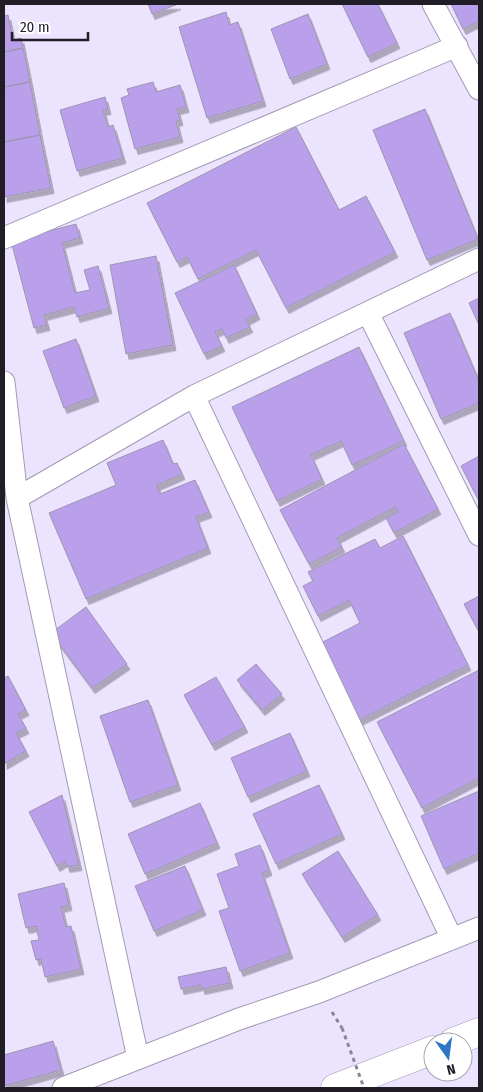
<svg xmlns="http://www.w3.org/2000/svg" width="483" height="1092" font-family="'Fira Sans Condensed',sans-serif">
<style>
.building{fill:#baa0eb;stroke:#9d95af;filter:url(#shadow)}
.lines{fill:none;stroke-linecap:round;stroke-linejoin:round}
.minor-casing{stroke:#a29ab4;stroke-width:23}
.trunk-casing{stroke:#a29ab4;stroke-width:29}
.path{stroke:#8c8599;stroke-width:3;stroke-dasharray:4 4;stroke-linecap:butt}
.minor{stroke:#fff;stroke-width:21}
.trunk{stroke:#fff;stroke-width:28}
.path-bridge{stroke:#8c8599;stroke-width:3;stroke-dasharray:4 4;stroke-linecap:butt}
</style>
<defs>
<filter id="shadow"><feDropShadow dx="3" dy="5.5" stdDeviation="0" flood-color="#0004"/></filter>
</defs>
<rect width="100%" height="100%" fill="#ece3ff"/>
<!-- building -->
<path class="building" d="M148 4H178L152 14Z
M342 4H378L397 43 368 57Z
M451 4H479V21L463 29Z
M226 12 229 25 238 22 263 101 207 118 179 27Z
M308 14 327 64 290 79 271 29Z
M8 15 13 40 21 38 23 48 4 52V16Z
M23 48 30 82 4 87V52Z
M30 82 40 135 4 142V97H5L4 87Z
M153 82 156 92 180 85 186 107 177 109 180 120 176 121 180 137 135 149 121 98 129 95 127 89Z
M105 97 108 109 103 110 108 127 113 125 123 158 77 171 60 110Z
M425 109 478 239 427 260 373 130Z
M296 127 339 210 366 196 395 252 286 308 256 250 198 279 187 257 177 262 147 203Z
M40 135 51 188 4 197V142Z
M76 224 80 238 62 243 75 293 90 290 84 270 98 266 109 308 77 317 74 307 44 315 47 325 34 328 11 241Z
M156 256 173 345 126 354 110 265Z
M234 265 257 314 246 320 250 327 226 338 222 329 215 332 222 346 204 354 175 293Z
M479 298V325L469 303Z
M450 313 479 381V403L441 419 404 333Z
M76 339 96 396 64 408 43 351Z
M359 347 404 441 352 465 341 441 311 455 322 479 277 501 232 407Z
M163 440 173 464 177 463 182 474 157 485 160 494 195 480 209 512 196 517 208 548 86 599 49 513 116 485 107 463Z
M404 444 438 509 394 533 386 518 398 512 395 507 337 538 342 547 309 564 280 510Z
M479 456V501L461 466Z
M403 536 468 665 357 721 319 644 360 623 349 600 318 616 303 586 313 581 308 572 375 539 380 548Z
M479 596V632L464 604Z
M86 607 127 664 92 688 51 633Z
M256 664 282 694 262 710 237 680Z
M479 670V778L422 808 377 722Z
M8 676 26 710 18 714 26 728 16 733 26 751 4 764V678Z
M216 677 245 727 212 745 184 695Z
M148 700 178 785 130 802 100 716Z
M290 733 307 771 248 797 231 758Z
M319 785 342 834 276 864 253 814Z
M479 791V853L444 869 421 816Z
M62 795 79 865 67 867 65 861 57 866 29 812Z
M200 803 217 843 145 874 128 834Z
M260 845 269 870 262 873 290 953 240 971 219 911 229 908 217 874 239 866 235 854Z
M338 851 378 915 342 937 302 874Z
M185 866 203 910 154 931 135 886Z
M64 883 69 905 61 907 66 927 71 926 81 969 45 977 41 959 36 960 31 941 39 940 36 926 26 928 18 894Z
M226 967 230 983 202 989 201 985 181 989 178 977Z
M53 1041 61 1070 4 1086V1055Z"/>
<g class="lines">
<defs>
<path id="minor" d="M433 4 479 89
M4 238 457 46
M368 313 479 535
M4 382 17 498 138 1058
M194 396 452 939
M17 498 194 396 479 259
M63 1088 239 1019 319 992 479 928"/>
<path id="trunk" d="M453 1042 479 1032
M335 1088 433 1050"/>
</defs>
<!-- minor casing -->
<use href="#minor" class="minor-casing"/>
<!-- trunk casing -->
<use href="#trunk" class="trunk-casing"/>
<!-- path -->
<path class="path" d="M332 1012 342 1028"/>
<!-- minor -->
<use href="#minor" class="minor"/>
<!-- trunk -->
<use href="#trunk" class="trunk"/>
<!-- path-bridge -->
<path class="path-bridge" d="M342 1028 364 1088"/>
</g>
<!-- border -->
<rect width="483" height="1092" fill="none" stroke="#201d27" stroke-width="10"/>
<!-- north arrow -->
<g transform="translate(448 1057) rotate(166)"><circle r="24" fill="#ffffff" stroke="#a6a5a9"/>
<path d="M0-4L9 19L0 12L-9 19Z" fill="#2e77c7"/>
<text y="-8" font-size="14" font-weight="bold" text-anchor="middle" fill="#201d27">N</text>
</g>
<!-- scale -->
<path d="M12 32v8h76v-8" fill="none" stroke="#201d27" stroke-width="2.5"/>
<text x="20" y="32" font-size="15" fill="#201d27" stroke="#ffffff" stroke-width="4" paint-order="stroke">20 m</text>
</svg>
